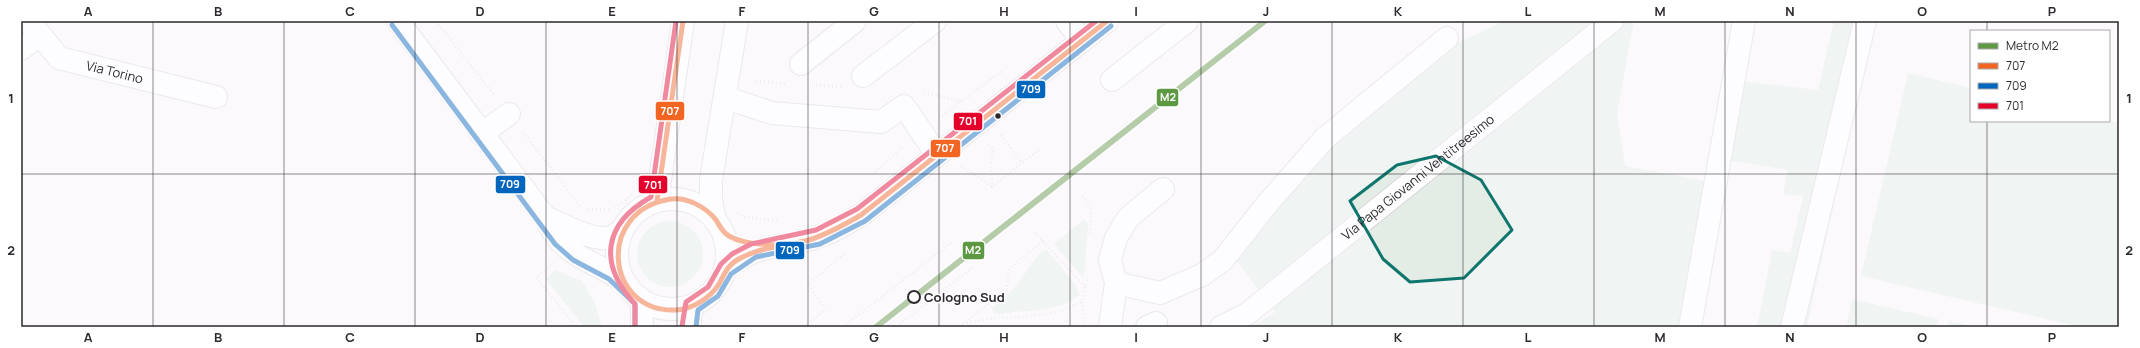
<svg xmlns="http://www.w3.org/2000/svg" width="2140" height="348" font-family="Manrope,sans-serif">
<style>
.green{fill:#e3ede5}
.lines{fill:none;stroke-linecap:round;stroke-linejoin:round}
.minor-casing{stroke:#d9d5da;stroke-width:24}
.path{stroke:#dcdbdc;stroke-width:2.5;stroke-dasharray:1 3;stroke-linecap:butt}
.minor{stroke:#fffeff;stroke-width:22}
.bus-1-casing{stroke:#fff;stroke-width:8}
.bus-2-casing{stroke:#fff;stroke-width:8}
.bus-3-casing{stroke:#fff;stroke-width:8}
.bus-1{stroke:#f26522;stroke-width:5}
.bus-2{stroke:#0065bd;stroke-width:5}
.bus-3{stroke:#e4002b;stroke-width:5}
.metro-1-casing{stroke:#fff;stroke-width:9}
.metro-1{stroke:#5d9842;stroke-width:6}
.marked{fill:none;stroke:#0f766e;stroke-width:3;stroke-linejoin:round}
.grid{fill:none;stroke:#2d292e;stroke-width:1;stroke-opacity:0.55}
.bus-dot{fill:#2d292e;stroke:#fff;stroke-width:1.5}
.stop-dot{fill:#fff;stroke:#2d292e;stroke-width:2}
.labels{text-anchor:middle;stroke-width:3;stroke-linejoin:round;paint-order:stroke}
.street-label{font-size:13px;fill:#2d292e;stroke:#fff}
.stop-label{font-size:13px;font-weight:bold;fill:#2d292e;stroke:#fff;text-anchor:start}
.line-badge{stroke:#fff;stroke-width:1.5}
.badge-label{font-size:11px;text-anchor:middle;font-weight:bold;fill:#fff}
.neatline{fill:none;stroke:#2d292e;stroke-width:1.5}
.grid-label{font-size:13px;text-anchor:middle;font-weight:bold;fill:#2d292e}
</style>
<rect width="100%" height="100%" fill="#fcf9fd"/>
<!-- green -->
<path class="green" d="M1504 21H1634L1617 113 1625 166 1705 181 1680 327H1251L1275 312 1235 258 1341 131 1445 49Z
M1834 21H1873L1807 327H1757L1772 250 1790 253 1803 196 1783 194 1788 170 1727 160 1742 81 1818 90Z
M1908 73 1971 88V121L2109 120 2119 123V327H2080L1861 276Z
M1084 219 1088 224 1084 279 1054 244Z
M637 254a33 33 0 1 1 66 0a33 33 0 1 1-66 0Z
M1047 250 1074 283 1080 294C1060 311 1038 310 1013 312 1006 313 1001 314 995 314L992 308 1014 288 1040 253Z
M555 270 582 281 595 303 602 327H584L546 279Z
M1852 299 1938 319 1936 327H1846Z
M1949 321 1977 327H1947Z"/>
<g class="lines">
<defs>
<g id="minor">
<path id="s1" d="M29 21 59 58 216 97"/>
<path d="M398 21 545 217C549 225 554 234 560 241 577 260 603 266 623 281"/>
<path d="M1067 21 1082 41"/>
<path d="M21 49 39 35"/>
<path d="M801 64 855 21"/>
<path d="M863 76 935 21"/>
<path d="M1112 80 1187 21"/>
<path d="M726 98 772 113 881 122 904 106 937 155"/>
<path d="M481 134 509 114"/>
<circle cx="672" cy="254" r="55"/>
<path d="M657 201 683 21"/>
<path d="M545 217C561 224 590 240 607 238 613 237 617 233 622 231"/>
<path d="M714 218 711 199V180L737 21"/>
<path d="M725 269C759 242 780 249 817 237 833 233 847 223 861 215L1107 21"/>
<path d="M1116 283 1160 293 1202 275 1223 260 1267 204 1325 138 1447 38"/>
<path d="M642 301V327"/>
<path d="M689 327 692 306"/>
<path d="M1110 327 1116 283 1110 260 1116 238 1128 218 1163 189"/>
<path d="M1147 327 1156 323"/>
<path id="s2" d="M1221 327 1247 314 1612 21"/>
<path d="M1690 327 1744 21"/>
<path d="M1792 327 1865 21"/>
</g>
</defs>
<!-- minor casing -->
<use href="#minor" class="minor-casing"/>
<!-- path -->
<path class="path" d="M436 21 494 95
M756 81 787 84
M812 85 843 87
M924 93 962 101
M939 118 1007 67
M523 132 580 206
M1001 135 1022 163 1041 148
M989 144 993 149 991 163 992 187 1022 163
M961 166 992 186
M875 172 904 146
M1082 196 1091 206 1090 236
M615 208 633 194
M588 209 611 210
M737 213 745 217 777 221
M1035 233 1086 288
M551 265 536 277 576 327
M716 302 727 292
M1082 302 1085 323
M963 324 993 318 1024 317 1058 312 1082 302 1088 275
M804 327 825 310 808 284 844 254
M843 327 952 242
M896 327 973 267
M959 327 1006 290 1009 269 1043 241"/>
<!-- minor -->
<use href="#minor" class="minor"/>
<defs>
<path id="bus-1" d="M657 201 683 21
M776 245C760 244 743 244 729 236 722 232 720 226 716 220 706 207 687 197 671 199 595 210 605 313 676 310 693 309 710 298 719 284 724 275 727 266 737 260 759 247 785 246 809 240 828 234 844 225 861 215L1107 21"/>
<path id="bus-2" d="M392 25 555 244 573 260 609 279 635 304V327
M696 327 698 310 718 296 731 274 756 257 820 244 865 221 1111 26"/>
<path id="bus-3" d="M682 326 686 302 708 287 721 264 732 254 751 244 816 230 857 209 1096 21
M635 327V304C598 264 603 224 651 197L676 21"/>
</defs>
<!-- bus-1 casing -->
<use href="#bus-1" class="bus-1-casing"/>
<!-- bus-2 casing -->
<use href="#bus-2" class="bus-2-casing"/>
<!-- bus-3 casing -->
<use href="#bus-3" class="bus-3-casing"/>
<!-- bus-1 -->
<use href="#bus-1" class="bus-1"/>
<!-- bus-2 -->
<use href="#bus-2" class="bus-2"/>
<!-- bus-3 -->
<use href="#bus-3" class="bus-3"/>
<defs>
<path id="metro-1" d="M876 327 1265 21"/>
</defs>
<!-- metro-1 casing -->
<use href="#metro-1" class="metro-1-casing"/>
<!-- metro-1 -->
<use href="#metro-1" class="metro-1"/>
</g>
<!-- marked area -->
<path d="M0 0H2140V348H0ZM1436 156 1481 180 1512 230 1464 278 1410 282 1383 259 1350 201 1397 165Z" fill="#fcf9fd" fill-opacity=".55" fill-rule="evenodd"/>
<path class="marked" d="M1436 156 1481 180 1512 230 1464 278 1410 282 1383 259 1350 201 1397 165Z"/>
<!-- grid -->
<path class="grid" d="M153 21V327M284 21V327M415 21V327M546 21V327M677 21V327M808 21V327M939 21V327M1070 21V327M1201 21V327M1332 21V327M1463 21V327M1594 21V327M1725 21V327M1856 21V327M1987 21V31M1987 121V327M21 174H2119"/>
<!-- markers -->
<circle class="bus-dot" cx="998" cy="116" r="3.5"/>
<circle class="stop-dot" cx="914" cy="297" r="6"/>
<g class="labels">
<!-- street labels -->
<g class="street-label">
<text dy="5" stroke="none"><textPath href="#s1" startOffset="105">Via Torino</textPath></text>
<text dy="5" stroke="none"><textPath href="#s2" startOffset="248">Via Papa Giovanni Ventitreesimo</textPath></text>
</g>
<!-- stop labels -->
<g class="stop-label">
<text x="924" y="302">Cologno Sud</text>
</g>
</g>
<g class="line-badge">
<rect x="1016" y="80" width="30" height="19" rx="4" fill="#0065bd"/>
<rect x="1156" y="88" width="23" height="19" rx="4" fill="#5d9842"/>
<rect x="655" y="101" width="30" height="20" rx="4" fill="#f26522"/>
<rect x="953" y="112" width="30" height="19" rx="4" fill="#e4002b"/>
<rect x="930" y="139" width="31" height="19" rx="4" fill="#f26522"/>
<rect x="495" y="175" width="31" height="19" rx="4" fill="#0065bd"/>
<rect x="638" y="175" width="30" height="19" rx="4" fill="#e4002b"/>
<rect x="775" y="241" width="30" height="19" rx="4" fill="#0065bd"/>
<rect x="962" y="241" width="23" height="19" rx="4" fill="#5d9842"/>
</g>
<g class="badge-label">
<text x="1031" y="93">709</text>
<text x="1168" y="101">M2</text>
<text x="670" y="115">707</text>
<text x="968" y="125">701</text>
<text x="945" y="152">707</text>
<text x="510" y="188">709</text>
<text x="653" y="189">701</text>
<text x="790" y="254">709</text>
<text x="973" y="254">M2</text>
</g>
<!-- border -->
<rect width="2140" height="348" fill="none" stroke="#ffffff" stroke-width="44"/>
<!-- legend -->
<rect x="1970" y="30" width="140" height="92" fill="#ffffff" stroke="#aba9ab"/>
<rect x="1978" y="43" width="20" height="6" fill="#5d9842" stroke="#aba9ab"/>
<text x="2006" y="50" font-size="12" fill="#2d292e">Metro M2</text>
<rect x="1978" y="63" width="20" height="6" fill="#f26522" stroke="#aba9ab"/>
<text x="2006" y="70" font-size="12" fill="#2d292e">707</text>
<rect x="1978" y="83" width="20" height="6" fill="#0065bd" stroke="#aba9ab"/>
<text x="2006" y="90" font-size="12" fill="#2d292e">709</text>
<rect x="1978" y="103" width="20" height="6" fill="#e4002b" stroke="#aba9ab"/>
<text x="2006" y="110" font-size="12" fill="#2d292e">701</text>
<rect x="22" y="22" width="2096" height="304" class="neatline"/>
<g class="grid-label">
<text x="88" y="16">A</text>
<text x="218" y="16">B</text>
<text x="350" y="16">C</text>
<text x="480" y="16">D</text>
<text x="612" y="16">E</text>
<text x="742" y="16">F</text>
<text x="874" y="16">G</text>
<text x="1004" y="16">H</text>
<text x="1136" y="16">I</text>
<text x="1266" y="16">J</text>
<text x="1398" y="16">K</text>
<text x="1528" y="16">L</text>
<text x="1660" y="16">M</text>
<text x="1790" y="16">N</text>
<text x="1922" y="16">O</text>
<text x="2052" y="16">P</text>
<text x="11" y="103">1</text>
<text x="2129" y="103">1</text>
<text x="11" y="255">2</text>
<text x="2129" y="255">2</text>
<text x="88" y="342">A</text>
<text x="218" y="342">B</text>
<text x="350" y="342">C</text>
<text x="480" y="342">D</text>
<text x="612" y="342">E</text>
<text x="742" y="342">F</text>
<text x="874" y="342">G</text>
<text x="1004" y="342">H</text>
<text x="1136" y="342">I</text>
<text x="1266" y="342">J</text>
<text x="1398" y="342">K</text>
<text x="1528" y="342">L</text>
<text x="1660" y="342">M</text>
<text x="1790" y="342">N</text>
<text x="1922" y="342">O</text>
<text x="2052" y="342">P</text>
</g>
</svg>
